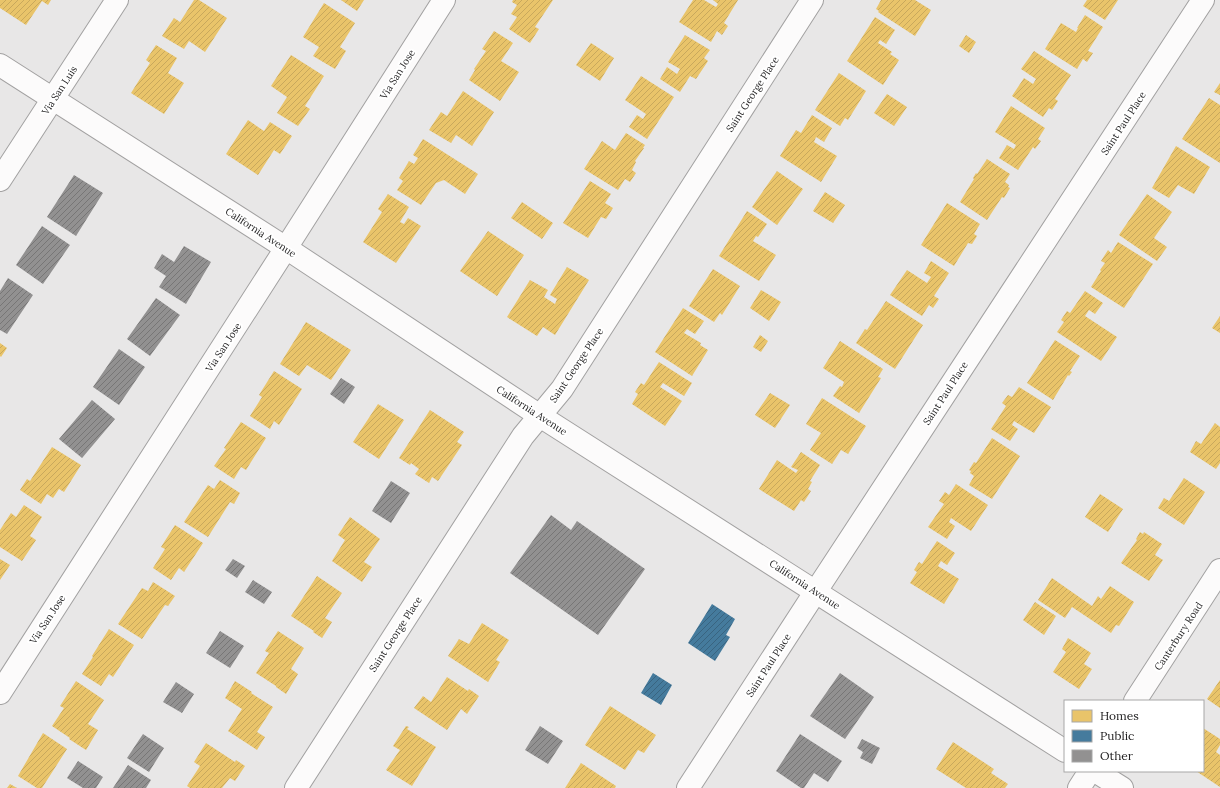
<svg xmlns="http://www.w3.org/2000/svg" width="1220" height="788" font-family="Lora,serif">
<style>
.homes{fill:url(#homes-hatch)}
.public{fill:url(#public-hatch)}
.building{fill:url(#building-hatch)}
.lines{fill:none;stroke-linecap:round;stroke-linejoin:round}
.street-casing{stroke:#a2a1a1;stroke-width:24}
.secondary-casing{stroke:#a2a1a1;stroke-width:24}
.street{stroke:#fcfbfb;stroke-width:22}
.secondary{stroke:#fcfbfb;stroke-width:22}
.labels{text-anchor:middle;stroke-width:4;stroke-linejoin:round;paint-order:stroke}
.street-label{font-size:10px;fill:#242324;stroke:#fff}
</style>
<defs>
<pattern id="homes-hatch" width="6" height="6" patternUnits="userSpaceOnUse"><rect width="6" height="6" fill="#e9c46a"/><path d="M-1 1l2-2M0 6l6-6M5 7l2-2" fill="none" stroke="#c8a85c"/></pattern>
<pattern id="public-hatch" width="6" height="6" patternUnits="userSpaceOnUse"><rect width="6" height="6" fill="#457b9d"/><path d="M-1 1l2-2M0 6l6-6M5 7l2-2" fill="none" stroke="#396480"/></pattern>
<pattern id="building-hatch" width="6" height="6" patternUnits="userSpaceOnUse"><rect width="6" height="6" fill="#929191"/><path d="M-1 1l2-2M0 6l6-6M5 7l2-2" fill="none" stroke="#777676"/></pattern>
</defs>
<rect width="100%" height="100%" fill="#e8e7e7"/>
<!-- homes -->
<path class="homes" d="M0 0H51L48 5 42 1 26 25 0 8Z
M194 0H199L227 18 205 52 189 41 184 49 162 36 174 18 180 22Z
M341 0H364L357 11Z
M513 0H553L535 27 539 29 530 43 509 29 517 17 511 14 517 5 512 2Z
M693 0H704L716 7 718 4 713 0H738L724 23 728 26 722 35 717 31 711 42 679 22Z
M881 0H915L931 10 915 36 878 12 879 11 876 9Z
M1087 0H1118L1105 20 1083 6Z
M324 3 355 23 340 47 346 51 335 69 313 56 319 47 303 37Z
M1085 15 1103 27 1088 51 1093 53 1087 62 1083 59 1077 69 1045 49 1061 23 1076 32 1078 28H1077Z
M875 17 895 30 886 44 880 40 878 43 892 52 890 54 899 60 883 85 847 61Z
M494 31 513 43 501 61 519 72 500 101 469 80 475 70 474 69 486 51 482 49Z
M685 35 710 50 704 58 708 61 696 79 690 76 680 92 660 79 667 67 677 74 680 69 668 62Z
M966 35 976 42 969 53 959 46Z
M591 43 614 58 600 81 576 65Z
M156 45 177 58 168 73 184 83 164 114 131 93 150 63 146 60Z
M1034 51 1071 75 1055 99 1058 101 1052 110 1049 108 1043 117 1012 96 1024 78 1033 84 1036 79 1021 69Z
M291 55 324 76 305 106 310 109 298 126 277 113 287 97 271 86Z
M839 73 866 91 848 120 845 118 840 126 815 110Z
M641 76 674 97 647 139 629 127 637 115 643 119 646 114 625 100Z
M1220 83V95L1214 92Z
M463 91 494 112 472 146 456 135 451 143 429 130 441 112 447 116Z
M887 94 907 107 894 126 874 113Z
M1209 98 1220 105V163L1182 139Z
M1011 106 1045 128 1038 139 1041 141 1035 149 1033 147 1018 170 999 158 1007 145 1014 149 1016 145 995 132Z
M812 115 832 128 824 142 816 137 814 142 837 156 821 182 780 156 796 130 801 133Z
M248 120 264 131 270 122 292 136 280 154 274 150 258 175 226 154Z
M626 133 645 145 643 148H644L635 161 636 162 632 170 636 173 630 182 625 179 618 190 584 169 602 141 615 150Z
M423 139 478 174 465 194 444 180 436 183 421 205 397 190 403 181 399 178 409 161 414 164 418 158 413 155Z
M1176 146 1210 167 1194 194 1178 185 1169 198 1152 188Z
M987 159 1010 174 1005 182 1009 185 1008 187 1010 188 1004 198 1002 197 987 220 960 202 974 179 973 178 976 173 977 174Z
M777 171 803 189 777 225 752 207Z
M590 181 611 194 605 203 613 208 606 219 601 217 588 238 563 223Z
M825 192 845 205 833 223 813 211Z
M388 194 409 207 400 222 404 224 408 218 421 226 396 263 363 242 382 212 378 209Z
M1147 194 1172 212 1154 238 1167 247 1157 261 1119 235Z
M522 202 553 223 542 239 511 218Z
M947 203 980 224 974 234 977 236 972 244 968 243 954 266 921 245Z
M747 211 767 224 758 237 756 236 753 241 776 255 759 281 719 256Z
M488 231 524 255 497 296 460 271Z
M1118 242 1153 264 1124 308 1091 287 1101 271 1100 270 1105 263 1101 261 1108 250 1111 253Z
M931 261 949 273 934 296 939 299 933 308 929 305 922 316 890 295 907 270 927 283 931 277 924 273Z
M567 267 589 280 555 335 543 327 537 336 507 317 530 280 548 290 544 297 555 304 557 299 550 295Z
M713 269 740 286 722 315 720 313 714 322 689 306Z
M761 290 781 302 769 321 750 308Z
M1085 291 1103 303 1095 314 1089 310 1085 316 1117 337 1101 361 1057 332 1064 322 1061 320 1067 311 1070 313Z
M886 301 923 325 895 369 856 343 865 329 867 330Z
M683 308 704 321 695 334 687 329 684 333 701 343 700 345 708 350 692 376 655 352Z
M1220 316V333L1212 328Z
M306 322 351 350 331 380 307 365 299 376 280 364Z
M760 335 768 341 761 352 753 347Z
M1055 340 1080 356 1070 371 1072 372 1069 376 1068 375 1053 400 1027 383Z
M840 341 883 369 878 377 881 378 859 413 833 396 840 386 842 387 844 382 823 368Z
M0 343 7 348 1 357 0 356Z
M659 362 692 383 684 396 663 383 660 387 682 401 665 426 632 404 638 394 635 392 641 383 644 385Z
M274 371 302 389 279 425 274 421 270 429 250 416 262 397 259 395Z
M1019 387 1051 407 1034 433 1014 421 1012 425 1018 429 1010 441 991 429 1006 406 1002 403 1008 395 1012 397Z
M770 393 790 405 775 428 755 415Z
M822 398 866 426 848 454 841 450 832 464 810 450 821 433 806 424Z
M378 404 404 420 379 459 353 442Z
M430 410 464 432 457 442 462 445 438 481 432 477 429 483 415 474 419 469 411 463 410 465 399 458Z
M241 422 266 438 246 470 241 467 234 479 214 466 226 449 224 448Z
M1215 423 1220 427V463L1216 469 1190 452 1196 441 1201 444Z
M992 438 1020 456 992 499 969 485 974 476 970 473 971 471 969 470 974 462 976 463Z
M52 447 81 465 64 492 59 489 53 498 47 494 41 504 20 490 27 479 30 481Z
M801 452 820 465 810 481 812 482 808 489 811 491 804 502 801 500 794 511 759 489 777 460 796 473 798 470 791 467Z
M1184 478 1205 492 1184 525 1158 508 1164 498 1169 501Z
M220 480 240 493 234 504 230 502 208 537 184 522 208 485 214 489Z
M956 484 988 505 971 531 951 518 949 522 955 526 947 539 928 527 944 504 939 501 945 492 949 495Z
M1100 494 1123 509 1108 532 1085 517Z
M24 505 42 517 30 536 36 540 22 561 0 547V530L11 513 16 517Z
M350 517 380 539 364 562 372 567 362 582 332 561 345 540 338 535Z
M175 525 203 543 184 572 179 568 171 580 153 568 165 549 161 547Z
M1140 532 1143 534 1144 532 1162 544 1155 555 1163 560 1149 581 1121 563 1137 540 1136 539Z
M937 541 955 553 947 565 941 561 938 566 959 579 944 604 910 583 917 572 914 570 919 562 922 564Z
M0 559 10 565 0 580Z
M317 576 342 593 325 618 332 622 322 638 313 632 314 631 291 616Z
M1052 578 1092 606 1098 596 1101 599 1110 586 1134 602 1119 626 1116 625 1111 633 1072 607 1065 618 1038 600Z
M153 582 175 596 168 606 165 605 142 639 118 624 142 588 148 591Z
M1035 602 1056 616 1044 635 1023 620Z
M482 623 509 640 496 660 500 662 488 682 448 656 459 639 469 644Z
M109 629 134 645 113 677 109 674 101 686 82 674 93 657 92 656Z
M278 631 304 648 291 669 298 674 286 694 276 687V686L256 673 269 653 265 651Z
M1068 638 1091 653 1084 664 1092 669 1079 689 1053 672 1066 652 1062 649Z
M447 677 468 691 469 689 479 696 467 714 461 709 447 730 414 708 423 696 431 702Z
M1220 680V708L1207 699Z
M76 681 104 700 88 724 98 730 86 750 69 739 70 738 52 726 64 708 60 706Z
M235 681 252 692 251 693 273 707 257 732 265 737 257 750 228 731 242 709 225 698Z
M610 706 656 735 644 753 638 750 625 770 585 745Z
M406 726 409 727 407 729 436 747 412 786 386 770 400 750 393 746Z
M1203 728 1220 739V745L1216 752 1220 755V787L1196 771H1203Z
M43 733 67 749 42 788H37L18 776Z
M953 742 994 769 991 773 1008 784 1005 788H966L936 769Z
M206 743 235 762 236 760 245 766 235 781 230 778 222 788H190L187 786 200 766 194 762Z
M581 763 616 786 615 788H565Z
M10 784 17 788H7Z"/>
<!-- public -->
<path class="public" d="M712 604 735 619 726 635 730 637 715 661 688 643Z
M653 673 672 685 661 705 641 693Z"/>
<!-- building -->
<path class="building" d="M74 175 103 193 76 236 47 217Z
M42 226 70 245 43 284 16 265Z
M184 246 211 262 186 304 159 287 166 276 154 268 162 254 174 262Z
M8 278 33 295 7 334 0 330V291Z
M156 298 180 315 150 356 127 339Z
M119 349 145 367 119 405 93 387Z
M341 378 355 387 344 404 330 394Z
M92 400 115 419 82 458 59 439Z
M391 481 410 493 391 523 372 511Z
M551 515 571 530 577 521 645 569 598 635 510 573Z
M233 559 245 566 237 578 225 570Z
M253 580 272 592 264 604 245 592Z
M220 631 244 646 230 668 206 653Z
M840 673 874 697 845 739 810 716Z
M176 682 194 694 182 713 163 702Z
M540 726 563 741 548 764 525 750Z
M143 734 164 748 149 772 127 758Z
M800 734 842 761 828 782 814 773 804 788H801L776 771Z
M862 739 880 748 872 764 860 758 863 752 857 748Z
M78 761 103 777 96 788H83L67 778Z
M128 765 151 780 146 788H113Z"/>
<g class="lines">
<defs>
<path id="street" d="M0 180 117 0
M0 693 286 248 444 0
M1135 701 1220 570
M296 788 523 436 562 389 812 0
M688 788 816 591 1203 0
M1079 788 1090 771"/>
<path id="secondary" d="M0 65 286 248 540 416 1065 751
M1095 771 1122 788"/>
</defs>
<!-- street casing -->
<use href="#street" class="street-casing"/>
<!-- secondary casing -->
<use href="#secondary" class="secondary-casing"/>
<!-- street -->
<use href="#street" class="street"/>
<!-- secondary -->
<use href="#secondary" class="secondary"/>
</g>
<g class="labels">
<!-- street labels -->
<g class="street-label">
<text transform="translate(397 74) rotate(-58)" y="4">Via San Jose</text>
<text transform="translate(59 90) rotate(-57)" y="4">Via San Luis</text>
<text transform="translate(752 94) rotate(-57)" y="4">Saint George Place</text>
<text transform="translate(1123 123) rotate(-57)" y="4">Saint Paul Place</text>
<text transform="translate(261 232) rotate(33)" y="4">California Avenue</text>
<text transform="translate(223 347) rotate(-57)" y="4">Via San Jose</text>
<text transform="translate(576 365) rotate(-56)" y="4">Saint George Place</text>
<text transform="translate(945 393) rotate(-57)" y="4">Saint Paul Place</text>
<text transform="translate(532 410) rotate(33)" y="4">California Avenue</text>
<text transform="translate(805 584) rotate(33)" y="4">California Avenue</text>
<text transform="translate(47 619) rotate(-57)" y="4">Via San Jose</text>
<text transform="translate(395 634) rotate(-57)" y="4">Saint George Place</text>
<text transform="translate(1178 636) rotate(-57)" y="4">Canterbury Road</text>
<text transform="translate(768 665) rotate(-57)" y="4">Saint Paul Place</text>
</g>
</g>
<!-- legend -->
<rect x="1064" y="700" width="140" height="72" fill="#ffffff" stroke="#a7a7a7"/>
<rect x="1072" y="710" width="20" height="12" fill="#e9c46a" stroke="#a7a7a7"/>
<text x="1100" y="720" font-size="12" fill="#242324">Homes</text>
<rect x="1072" y="730" width="20" height="12" fill="#457b9d" stroke="#a7a7a7"/>
<text x="1100" y="740" font-size="12" fill="#242324">Public</text>
<rect x="1072" y="750" width="20" height="12" fill="#929191" stroke="#a7a7a7"/>
<text x="1100" y="760" font-size="12" fill="#242324">Other</text>
</svg>
